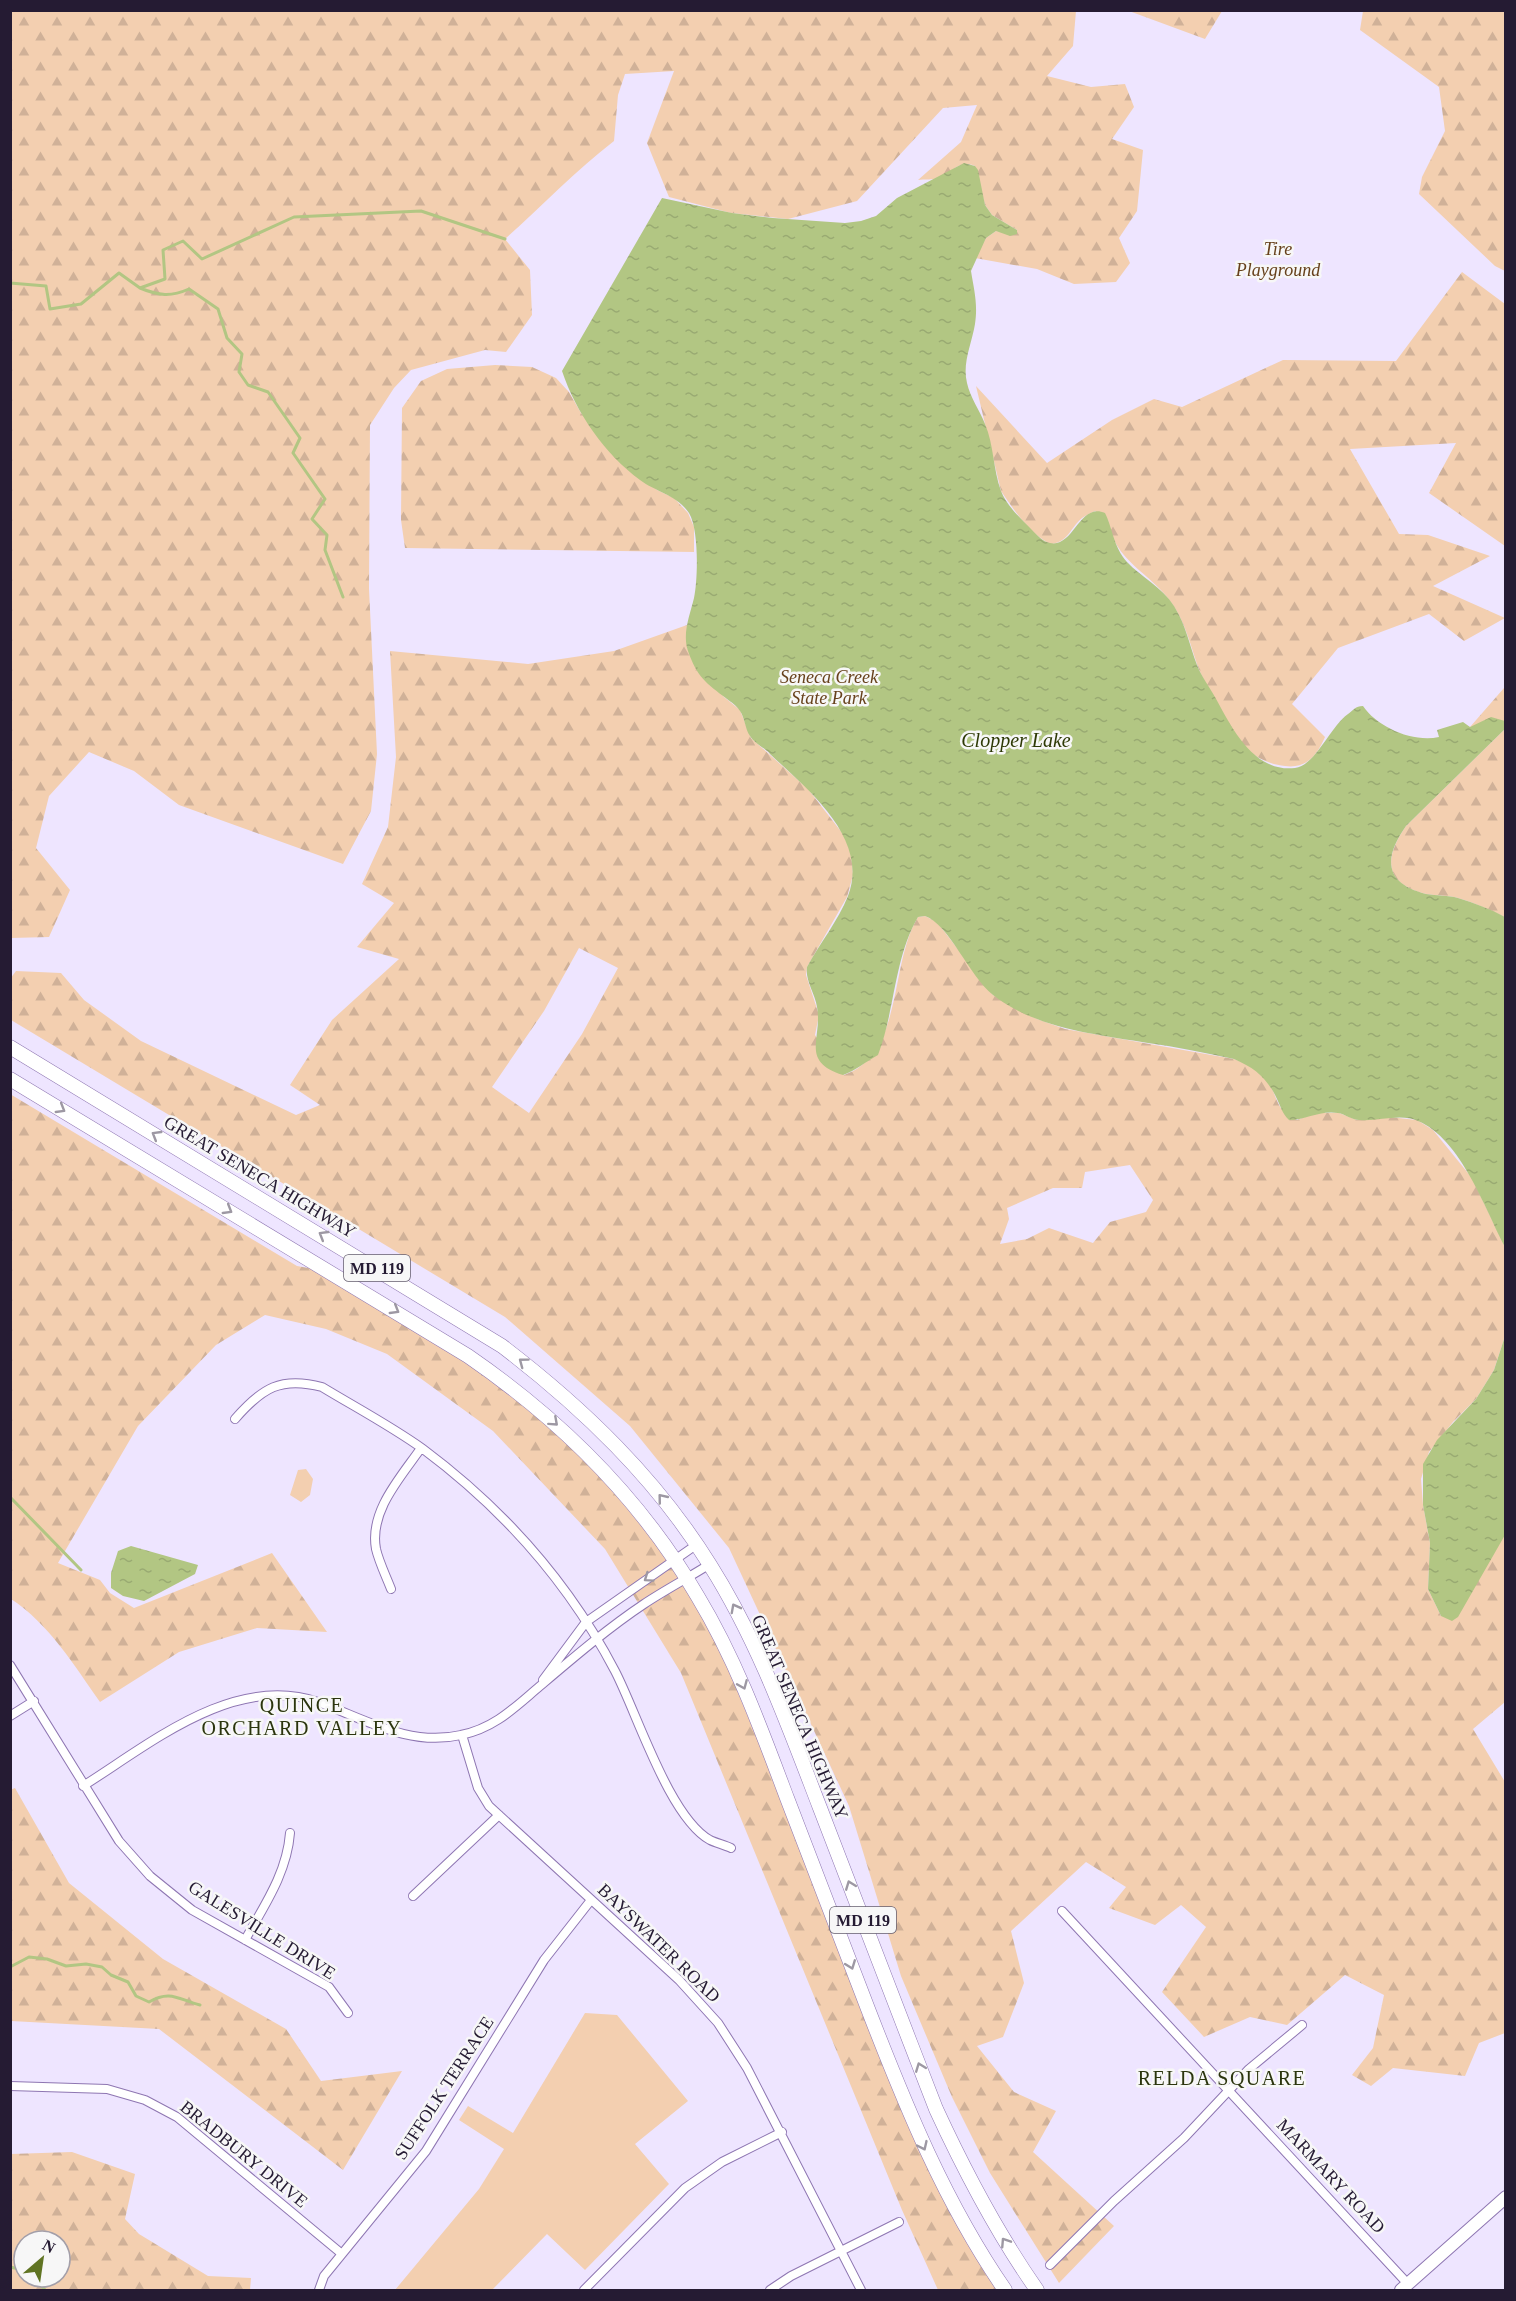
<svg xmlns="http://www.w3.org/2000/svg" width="1516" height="2301" font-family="Georgia,serif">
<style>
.green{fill:#f3cfb0}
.forest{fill:url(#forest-firs);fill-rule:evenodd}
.water{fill:url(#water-ripples)}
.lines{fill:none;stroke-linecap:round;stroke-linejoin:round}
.stream{stroke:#b2c683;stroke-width:3}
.street-casing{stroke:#8e76b2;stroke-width:10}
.secondary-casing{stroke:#8e76b2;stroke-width:14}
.primary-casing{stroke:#8e76b2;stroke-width:15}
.street{stroke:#fff;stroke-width:8}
.secondary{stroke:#fff;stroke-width:12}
.primary{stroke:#fff;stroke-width:14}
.oneway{stroke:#9d98a3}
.labels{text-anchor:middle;stroke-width:5;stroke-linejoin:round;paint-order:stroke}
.shield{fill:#f7f7f7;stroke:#645d6e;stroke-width:1.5}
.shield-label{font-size:16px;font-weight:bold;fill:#251b33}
.park-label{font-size:18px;font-style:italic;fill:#67411c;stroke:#f7f7f7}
.street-label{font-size:18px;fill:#251b33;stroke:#f7f7f7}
.water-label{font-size:20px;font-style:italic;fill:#2e3a06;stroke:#f7f7f7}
.neighbourhood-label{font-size:20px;letter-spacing:1.5px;fill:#2b350e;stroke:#f7f7f7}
</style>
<defs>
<pattern id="forest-firs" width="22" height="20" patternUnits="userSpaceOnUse" patternTransform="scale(1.5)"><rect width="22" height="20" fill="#f3cfb0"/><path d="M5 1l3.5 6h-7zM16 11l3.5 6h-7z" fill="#d0b198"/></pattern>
<pattern id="water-ripples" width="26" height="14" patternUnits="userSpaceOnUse" patternTransform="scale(1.5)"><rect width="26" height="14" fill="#b2c683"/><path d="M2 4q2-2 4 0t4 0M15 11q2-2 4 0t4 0" fill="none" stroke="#99aa72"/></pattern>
</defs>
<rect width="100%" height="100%" fill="#eee5ff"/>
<!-- green -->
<path class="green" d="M306 1469 313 1479 310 1495 301 1502 290 1495 298 1470Z
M585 2013 617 2015 688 2101 635 2144 669 2184 585 2270 547 2234 492 2290H395L479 2189 504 2149 459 2120 468 2106 513 2133Z"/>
<!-- forest -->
<path class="forest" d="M10 11H1076L1073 46 1047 76 1091 87 1125 84 1134 107 1112 139 1143 150 1137 211 1119 238 1130 263 1116 282 1074 284 1037 269 975 258 986 238 996 231 1017 234V230L992 215 985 205 975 166C959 159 952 173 939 178 933 180 924 179 918 180L961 142 977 105 943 108 857 201 788 219 731 213 669 197 647 143 674 71 625 74 618 95 614 141C575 171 542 206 505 239L530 270 532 315 506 352 485 350 411 370 394 388 370 425 369 589 377 754 371 811 343 864 179 805 134 771 89 752 49 796 36 848 70 890 49 937 11 938Z
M1129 11 1222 10V11L1205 39Z
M1363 11H1505V271L1495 266 1419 194 1422 177 1445 131 1439 87 1360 30Z
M1462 272 1505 304V546L1429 493 1456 443 1350 449 1399 534 1428 535 1490 556 1433 586 1505 618 1464 641 1429 614 1338 648 1292 704 1325 737C1317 755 1307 769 1285 766 1272 765 1258 759 1248 750 1234 736 1203 683 1197 664 1190 643 1185 623 1173 605 1152 573 1113 561 1108 520L1095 511C1091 513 1086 515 1082 518 1070 528 1068 543 1050 544 1029 533 1014 510 1001 491L976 386 1047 463 1112 420 1154 399 1182 407 1283 360 1396 361Z
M495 365 532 367 556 378 569 392 581 413 657 490 674 498 688 513 694 527V552L405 548 401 520 402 408 421 381 447 369Z
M687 625V648L724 697 740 710 751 738 808 789 843 834 851 852 853 875 847 897 807 967 806 975 819 1015 815 1035 844 1075C904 1054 889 964 918 917L925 916 937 922 993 995 1037 1019 1065 1029 1234 1059C1244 1063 1255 1067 1263 1076 1280 1093 1271 1108 1297 1120L1316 1113H1339L1357 1120 1389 1117 1417 1120 1433 1130 1472 1178 1505 1247V1336L1494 1370 1476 1399 1453 1422 1429 1452 1421 1479 1423 1505 1430 1543 1428 1589 1441 1616 1505 1535V1702L1473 1729 1505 1782V2033L1479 2043 1465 2076 1393 2068 1371 2086 1352 2075 1373 2048 1384 1995 1345 1975 1287 2025 1250 2017 1204 2037 1162 1992 1206 1927 1181 1905 1155 1925 1109 1908 1126 1887 1086 1862 1011 1931 1024 1983 1003 2037 977 2046 1014 2092 1056 2111 1033 2152 1114 2226 1059 2283 990 2173 952 2097 901 1976 849 1806 729 1548 630 1426 505 1317 11 1020 10 979 16 971 61 973 84 1000 141 1041 296 1115 320 1105 290 1085 332 1020 399 959 357 947 394 903 362 884 388 827 396 757 390 651 528 664 614 651ZM579 948 618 968 582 1034 529 1113 492 1087 544 1011ZM1130 1165 1153 1200 1146 1212 1110 1222 1093 1243 1049 1228 1027 1239 1000 1244 1009 1219 1007 1208 1053 1188H1082L1085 1172Z
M1505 688V722L1470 727 1504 688Z
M1505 729V917C1490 910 1475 903 1458 898 1448 895 1437 896 1426 894 1383 883 1384 858 1406 826Z
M10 1094 297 1266 331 1272 483 1366 617 1485 699 1598 942 2186 1007 2290H938L902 2210 681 1673 605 1549 493 1431 387 1354 326 1329 265 1315 216 1345 138 1426 58 1563 100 1580 110 1593 134 1608 272 1553 327 1632 257 1628 179 1652 100 1702C74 1665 49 1624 11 1599Z
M15 1788 69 1883 163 1959 286 2029 321 2081 402 2071 343 2170 159 2029 11 2021 10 1790Z
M72 2152 135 2174 125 2219 139 2234 208 2276 251 2278 250 2290H11V2154ZM24 2241H60V2277H24Z"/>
<!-- water -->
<path class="water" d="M964 163 975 166 978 170 985 205 992 215 1017 230V234L1010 236 996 231 986 238 971 271C974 290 978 304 975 324 972 343 962 363 967 383 970 397 980 411 985 424 994 445 993 469 1001 491 1006 505 1021 519 1032 530 1037 535 1043 542 1050 543 1074 548 1079 502 1105 513 1113 529 1113 546 1127 562 1141 577 1162 587 1174 606 1186 625 1189 644 1197 665 1201 676 1209 686 1215 697 1231 726 1253 773 1295 768 1316 765 1329 728 1348 714 1354 710 1355 706 1363 706 1377 727 1413 743 1439 737L1437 730 1463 722 1470 727 1491 717 1505 721V729L1406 826C1384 857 1383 883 1426 894 1437 896 1448 895 1458 898 1475 903 1490 909 1505 917V1247C1485 1209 1461 1139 1418 1121 1400 1113 1378 1122 1359 1120 1352 1120 1345 1114 1338 1113 1320 1110 1305 1120 1289 1120 1282 1113 1281 1107 1277 1099 1267 1078 1255 1068 1234 1059 1205 1053 1177 1047 1148 1043 1095 1034 1037 1029 993 995 969 976 949 924 925 916L918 917C894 958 895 1011 878 1055 865 1062 857 1070 843 1075 799 1061 823 1038 817 1007 815 993 805 981 807 967 820 943 838 921 848 896 870 838 807 789 770 754 765 748 754 743 750 736 745 729 745 718 740 711 737 706 731 702 727 699 706 683 697 677 688 651 682 633 690 615 694 598 698 579 699 529 689 513 677 495 656 492 640 480 605 454 576 413 562 371L662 198 732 213 773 218 845 223 861 221 876 216 897 198Z
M1505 1336V1535L1458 1617 1452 1621 1441 1616 1428 1589 1430 1543 1423 1505V1464L1437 1440 1476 1399 1494 1370Z
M131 1546 198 1565 195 1574 144 1601 123 1596 111 1588V1573L118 1551Z"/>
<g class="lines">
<!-- stream -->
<path class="stream" d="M10 283 46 286 50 309 81 304 119 273 140 288 165 279 163 250 183 241 202 259 294 217 421 211 505 239
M140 288C159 296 171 297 189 289L218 309 227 338 242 354 239 372 248 385 268 392 300 438 293 453 325 499 312 519 327 535 325 550 343 597
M10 1497 81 1570
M10 1967 29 1957 47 1959 66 1966 86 1964 102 1967 111 1975 128 1982 136 1996 149 2002C171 1989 179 2000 200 2005
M10 2267 24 2270
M34 2277 45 2290"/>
<defs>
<path id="street" d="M235 1419C262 1388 281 1376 322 1387 355 1407 391 1426 423 1449 502 1508 569 1583 615 1671 637 1713 669 1817 710 1840 716 1843 725 1845 731 1848
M391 1589C386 1576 379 1562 376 1549 369 1511 401 1477 421 1448
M10 1665 119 1841 150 1876 192 1910 329 1987 348 2013
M543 1680 586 1622 696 1545
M10 1716 34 1701
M462 1735 478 1788 489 1806 679 1980 718 2023 747 2068 861 2290
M83 1786C150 1744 234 1673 318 1702 365 1719 409 1747 461 1735 495 1728 515 1707 540 1686 573 1658 608 1628 644 1604 665 1590 688 1578 710 1564
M413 1896 499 1815
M1062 1911 1408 2284
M245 1940C264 1906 287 1873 290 1833
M10 2086 107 2089 145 2100 177 2117 342 2254
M1050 2265 1114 2201 1184 2138 1249 2069 1302 2025
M319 2290 324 2276 426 2151 544 1960 591 1900
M584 2290 685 2188 722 2162 782 2132
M770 2290 791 2276 899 2222"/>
<path id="secondary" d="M1401 2290 1506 2197"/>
<path id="primary" d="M10 1047 502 1346C583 1408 656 1478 710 1565 758 1641 788 1725 820 1808 859 1909 897 2009 936 2109 965 2172 997 2233 1037 2290
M10 1079 468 1356C561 1420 641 1499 698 1597 736 1660 761 1729 787 1798 814 1868 841 1939 868 2009 906 2107 945 2203 1005 2290"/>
</defs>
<!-- street casing -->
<use href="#street" class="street-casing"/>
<!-- secondary casing -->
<use href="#secondary" class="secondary-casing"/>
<!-- primary casing -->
<use href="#primary" class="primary-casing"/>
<!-- street -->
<use href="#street" class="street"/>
<!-- secondary -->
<use href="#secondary" class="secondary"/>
<!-- primary -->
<use href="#primary" class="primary"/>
</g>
<!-- one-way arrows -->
<defs><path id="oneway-chevron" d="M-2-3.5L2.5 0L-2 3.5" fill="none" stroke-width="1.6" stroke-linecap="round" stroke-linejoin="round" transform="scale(1.5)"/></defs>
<g class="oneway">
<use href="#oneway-chevron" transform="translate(61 1109) rotate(31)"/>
<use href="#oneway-chevron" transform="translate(156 1135) rotate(-149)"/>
<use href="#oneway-chevron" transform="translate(228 1210) rotate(31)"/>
<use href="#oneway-chevron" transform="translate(323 1235) rotate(-149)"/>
<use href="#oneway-chevron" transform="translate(395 1310) rotate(31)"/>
<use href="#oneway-chevron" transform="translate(523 1362) rotate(-143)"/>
<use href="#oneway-chevron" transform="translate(554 1422) rotate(42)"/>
<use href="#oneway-chevron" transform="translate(662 1498) rotate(-129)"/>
<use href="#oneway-chevron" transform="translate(648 1578) rotate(145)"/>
<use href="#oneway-chevron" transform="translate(735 1608) rotate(-118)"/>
<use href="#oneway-chevron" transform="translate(743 1685) rotate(67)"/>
<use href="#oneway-chevron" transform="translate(850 1885) rotate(-111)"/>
<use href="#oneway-chevron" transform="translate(851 1965) rotate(69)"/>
<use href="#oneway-chevron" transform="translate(920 2067) rotate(-111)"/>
<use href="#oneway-chevron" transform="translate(923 2146) rotate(65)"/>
<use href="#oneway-chevron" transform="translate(1005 2242) rotate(-123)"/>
</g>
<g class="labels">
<!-- shield labels -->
<g class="shield">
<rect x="344" y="1255" width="66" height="26" rx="4.5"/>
<rect x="830" y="1907" width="66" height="26" rx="4.5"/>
</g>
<g class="shield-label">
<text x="377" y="1274">MD 119</text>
<text x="863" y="1926">MD 119</text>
</g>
<!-- park labels -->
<g class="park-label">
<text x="1278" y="255">Tire<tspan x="1278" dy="21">Playground</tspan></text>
<text x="829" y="683">Seneca Creek<tspan x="829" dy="21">State Park</tspan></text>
</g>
<!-- street labels -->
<g class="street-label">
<text transform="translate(260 1177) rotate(31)" y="6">GREAT SENECA HIGHWAY</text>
<text transform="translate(800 1717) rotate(67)" y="6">GREAT SENECA HIGHWAY</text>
<text transform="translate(262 1930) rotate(32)" y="6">GALESVILLE DRIVE</text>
<text transform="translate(659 1943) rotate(44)" y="6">BAYSWATER ROAD</text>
<text transform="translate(444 2088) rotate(-57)" y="6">SUFFOLK TERRACE</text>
<text transform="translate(244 2154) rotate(39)" y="6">BRADBURY DRIVE</text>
<text transform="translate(1331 2176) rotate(47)" y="6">MARMARY ROAD</text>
</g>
<!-- water labels -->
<g class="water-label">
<text x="1016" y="747">Clopper Lake</text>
</g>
<!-- neighbourhood labels -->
<g class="neighbourhood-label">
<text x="302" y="1712">QUINCE<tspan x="302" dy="23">ORCHARD VALLEY</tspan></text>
<text x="1222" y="2085">RELDA SQUARE</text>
</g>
</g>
<!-- border -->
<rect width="1516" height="2301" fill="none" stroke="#251b33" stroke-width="24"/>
<!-- north arrow -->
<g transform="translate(42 2259) rotate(29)"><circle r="28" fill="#f7f7f7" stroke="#a39fa9" stroke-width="1.5"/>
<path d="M0-4.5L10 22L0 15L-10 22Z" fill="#607423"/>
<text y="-9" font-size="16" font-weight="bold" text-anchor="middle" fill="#251b33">N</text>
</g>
</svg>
